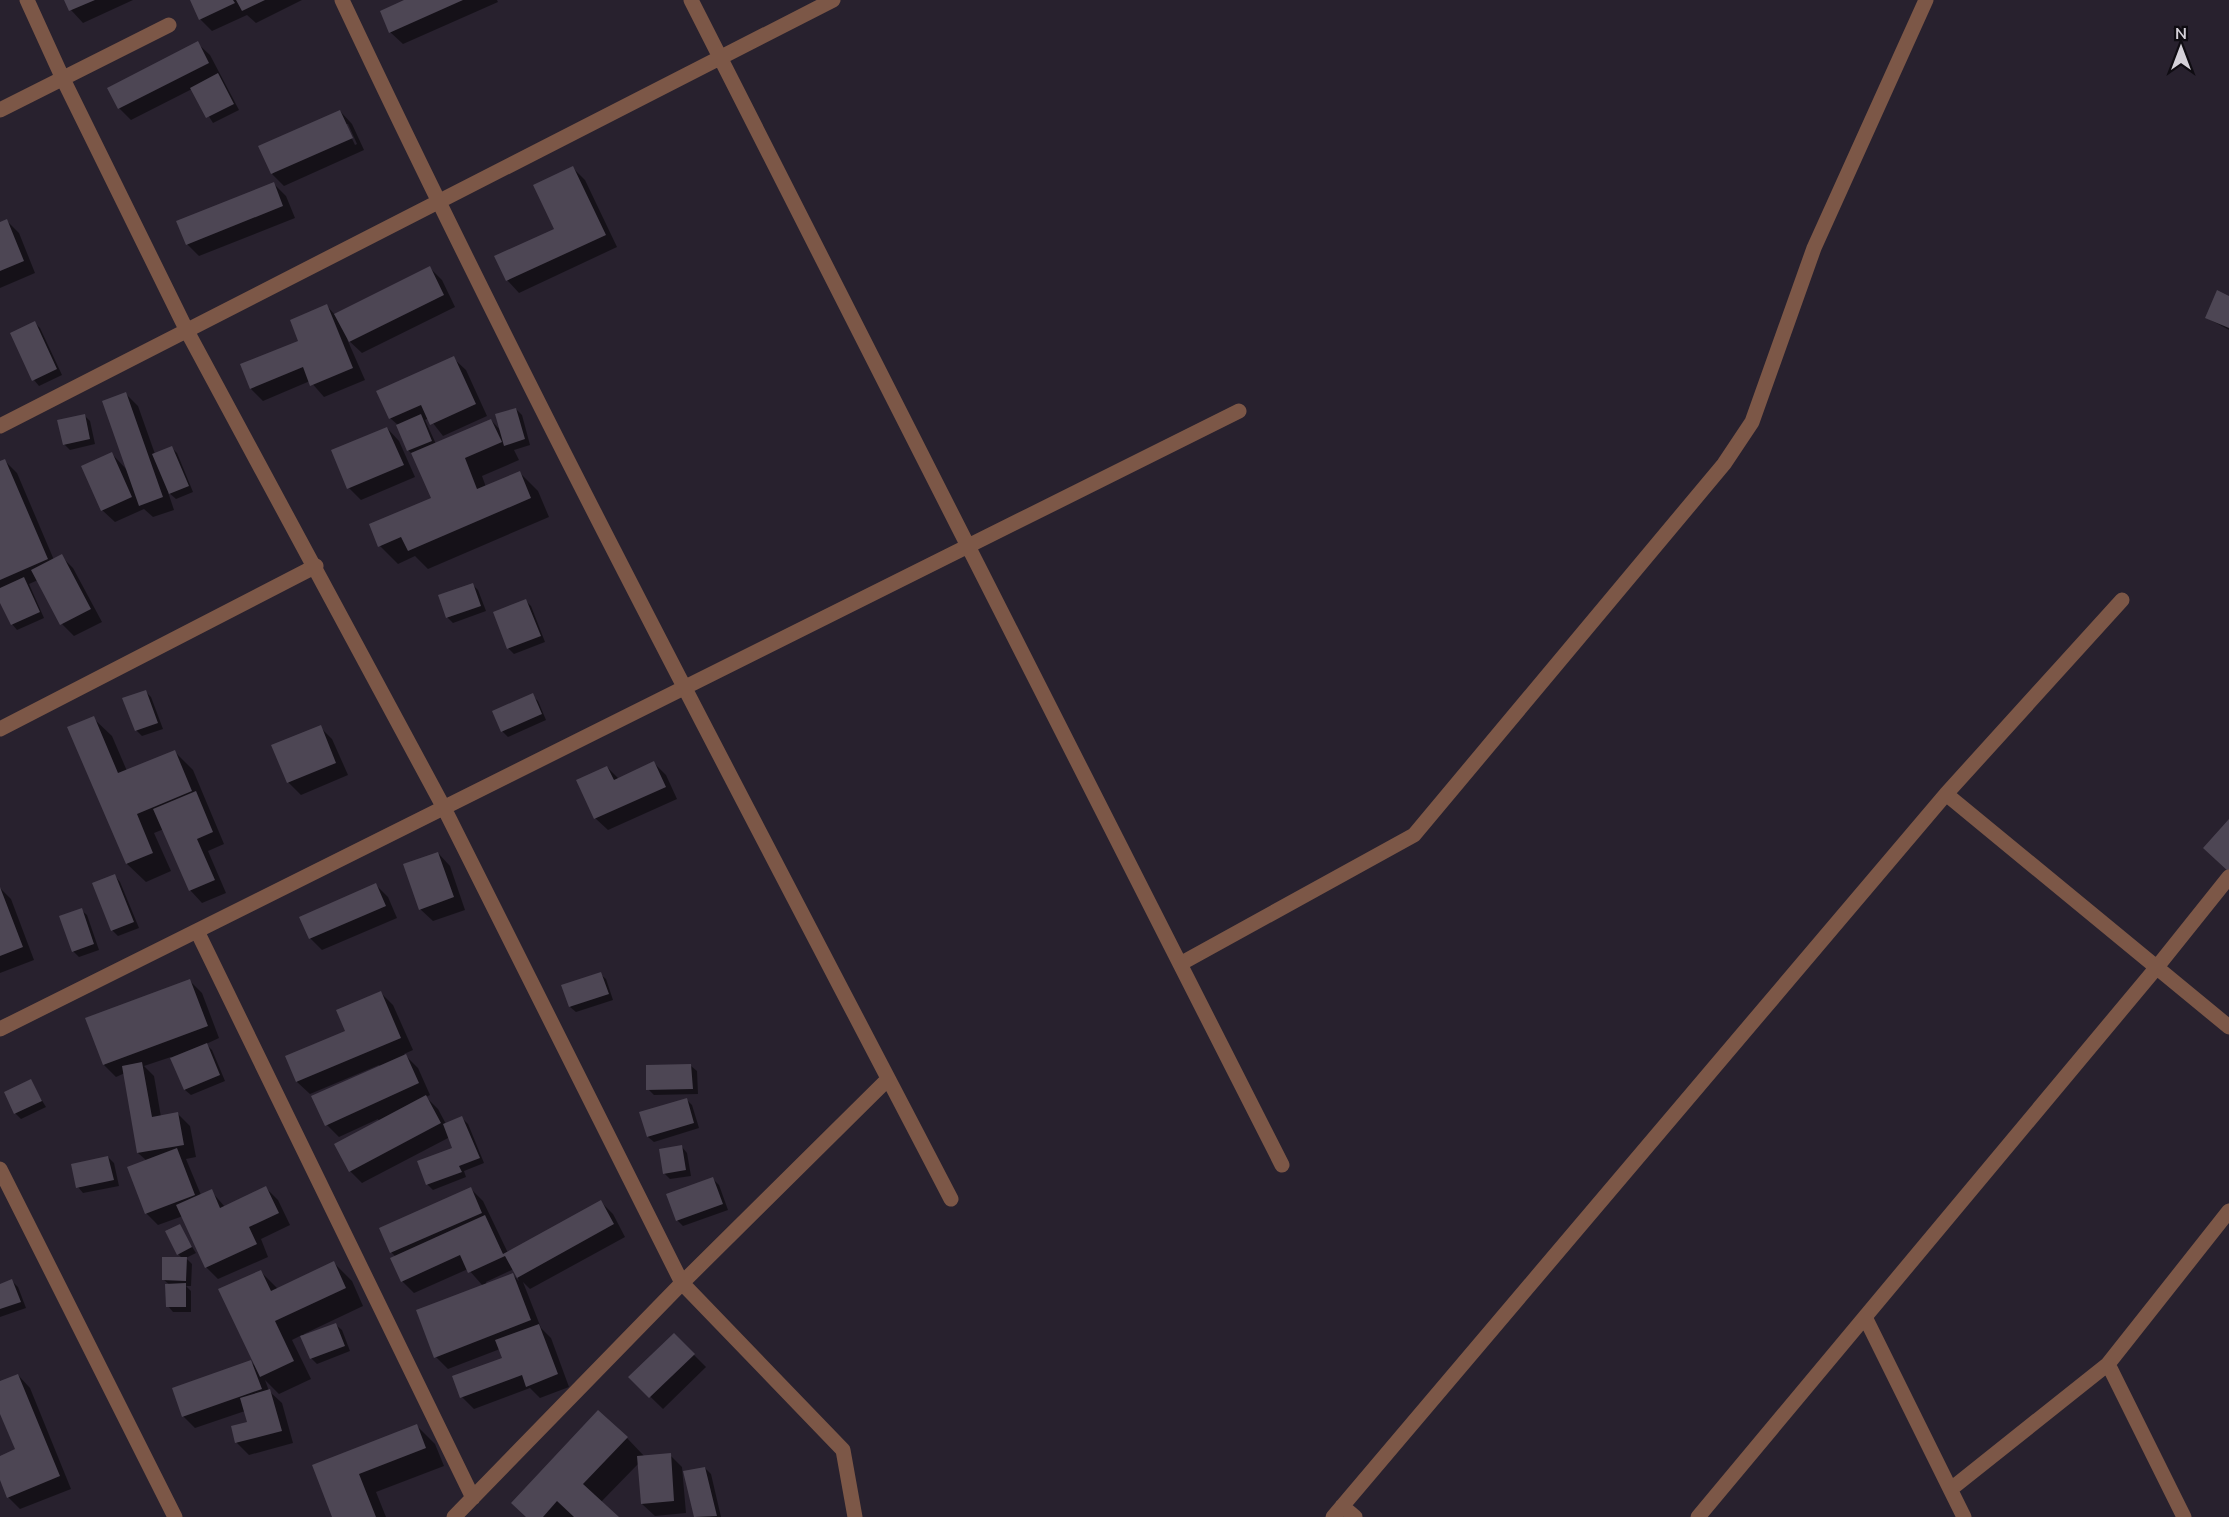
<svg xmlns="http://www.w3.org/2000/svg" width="2229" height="1517" font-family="'Nunito Sans',sans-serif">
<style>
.shadow{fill:#0007;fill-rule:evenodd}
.building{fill:#4d4654}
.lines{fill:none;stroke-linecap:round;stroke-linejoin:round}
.minor{stroke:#7c5747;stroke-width:15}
</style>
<rect width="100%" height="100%" fill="#28212e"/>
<!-- shadow -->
<path class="shadow" d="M66 0H133L83 23 71 10Z
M191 0H302L256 23 247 15 212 31 200 19Z
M408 0H497L498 2 403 44 390 32Z
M197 43 210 55 239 110 213 123 192 89 131 120 119 108Z
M340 111 352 124 364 150 284 186 272 174ZM345 124H348L357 144 355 145Z
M573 168 585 180 617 247 519 293 507 280 556 229Z
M274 184 286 196 295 218 199 256 187 244Z
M7 221 19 233 35 273 0 288V224Z
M430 268 442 280 455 307 362 353 347 339 365 380 324 397 310 381 263 401 251 389 242 365 300 341 327 306 335 315Z
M2229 297V330L2207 318Z
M35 323 40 328 62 375 39 386 34 380Z
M453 358 466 370 487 416 443 436 429 418 425 420 436 444 491 420 501 431 516 409 522 415 530 445 514 450 519 460 482 476 486 487 520 473 538 491 549 517 428 569 415 556 398 564 380 546 433 499 414 456 408 450 398 425 390 418Z
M126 394 138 406 155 454 171 447 177 453 193 492 176 499 168 492 174 510 153 517 144 509 115 522 102 510 112 454 128 471Z
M84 415 90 421 95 444 70 450 64 444Z
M387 428 399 441 415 477 361 500 349 488Z
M5 461 17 473 54 560 61 556 73 568 102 622 74 636 62 624 38 580 29 584 44 618 17 630 12 624 0 599V463Z
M473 585 478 590 486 611 453 623 447 617Z
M526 601 531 606 545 642 514 654 508 648Z
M146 692 151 697 163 729 142 736 136 730Z
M532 695 538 701 546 720 508 737 502 731Z
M93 718 112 736 127 771 174 751 193 770 224 844 208 851 226 893 202 903 190 890 164 829 154 833 171 871 146 882 127 864 69 728Z
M320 727 332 739 348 775 301 795 288 782Z
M654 763 666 775 677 799 608 830 595 818 607 767 619 779Z
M438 853 450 866 465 910 433 921 420 909Z
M115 876 120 882 139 928 118 936 112 930Z
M376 885 388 897 397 918 322 950 310 938Z
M0 888 11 899 34 960 0 973Z
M81 910 87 915 99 950 79 957 73 951Z
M600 974 606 979 613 1000 576 1012 570 1007Z
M189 980 202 993 219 1038 206 1044 212 1050 225 1081 191 1095 185 1090 171 1057 144 1066 154 1076 161 1117 178 1114 190 1126 196 1157 186 1159 201 1195 211 1191 225 1207 266 1188 278 1200 290 1225 261 1239 268 1257 218 1279 206 1267 183 1216 158 1225 146 1213 147 1161 138 1153 125 1073 116 1077 104 1065Z
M381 993 393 1005 413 1050 404 1054 418 1068 430 1095 426 1097 438 1109 446 1124 462 1118 468 1124 484 1163 464 1171 466 1177 433 1190 427 1184 454 1149 450 1137 362 1183 350 1171 379 1121 378 1119 339 1137 327 1125 380 1067 379 1065 310 1094 297 1082 287 1057 347 1032Z
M691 1066 697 1071 698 1094 654 1095 648 1089Z
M30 1081 46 1107 21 1119 15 1113Z
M686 1099 692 1105 699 1128 654 1142 648 1137 641 1113Z
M682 1147 687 1153 691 1176 670 1179 664 1173Z
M108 1157 114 1163 119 1186 83 1193 78 1187Z
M713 1179 719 1185 728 1210 683 1226 677 1220Z
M471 1189 483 1201 508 1253 601 1202 613 1214 625 1237 530 1289 523 1282 541 1328 551 1338 569 1387 540 1398 530 1388 474 1409 462 1397 504 1359 500 1349 448 1369 436 1357 483 1286 468 1269 414 1293 402 1281 396 1257 391 1252ZM514 1269 519 1281 513 1275 487 1285 486 1282Z
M179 1226 196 1253 186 1258 192 1264 191 1286H186L191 1291V1312H173L168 1306 170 1285 164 1280 183 1259 178 1254Z
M334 1263 352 1281 363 1306 304 1334 305 1337 336 1325 342 1330 350 1351 317 1364 311 1358 302 1335 292 1340 311 1379 279 1394 265 1380 269 1391 282 1403 293 1443 249 1455 237 1443 233 1427 249 1423 245 1411 195 1428 183 1416 251 1362 257 1368 261 1272 278 1289Z
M12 1281 18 1287 26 1308 0 1317V1285Z
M674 1335 706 1367 663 1409 630 1377Z
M18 1375 30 1388 71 1489 20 1509 8 1497 0 1476V1457L17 1450 0 1410V1383Z
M417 1426 435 1444 444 1466 376 1492 386 1517H334L314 1466Z
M627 1438 645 1457 670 1455 682 1467 686 1513 655 1516 642 1504 639 1463 601 1502 617 1517H527Z
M705 1468 711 1474 721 1517H696L685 1473Z"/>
<!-- building -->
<path class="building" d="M64 0H95L69 11Z
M190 0H233L235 3 199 20Z
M236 0H265L242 11Z
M404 0H463L389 33 380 11Z
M198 41 209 63 118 109 107 88Z
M218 73 234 104 206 118 190 88Z
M340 110 353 138 271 174 258 146Z
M573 166 606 235 506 281 494 256 554 229 533 185Z
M274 182 283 206 186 245 176 221Z
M7 219 24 261 0 271V222Z
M430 266 444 295 349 342 334 314Z
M2217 290 2229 296V328L2205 318Z
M327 304 353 368 310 386 303 367 250 389 240 364 298 341 290 320Z
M35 321 57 369 32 381 10 333Z
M454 356 476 404 430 425 421 405 389 419 376 391Z
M126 392 163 497 139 506 102 401Z
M516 408 525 439 504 446 495 414Z
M85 414 90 439 63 445 57 420Z
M421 414 432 441 407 451 396 425Z
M491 419 502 442 465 458 477 489 520 471 531 498 408 551 401 537 378 547 369 524 431 498 411 453Z
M387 427 404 465 347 489 331 450Z
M172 446 189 486 169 494 152 454Z
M112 452 132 497 101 511 81 466Z
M5 459 48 559 0 580V461Z
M62 554 91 609 60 625 31 570Z
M24 577 40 612 11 625 0 603V588Z
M473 583 481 606 446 618 438 595Z
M526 599 541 636 507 649 493 612Z
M146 690 158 723 135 731 122 698Z
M533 693 542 714 501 732 492 711Z
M94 716 118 773 175 750 192 791 137 814 153 853 126 864 67 727Z
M321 725 336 763 287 783 271 745Z
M654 761 666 787 594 819 576 780 607 766 614 780Z
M196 791 213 832 197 839 215 880 189 891 153 809Z
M2229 819V872L2203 848Z
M438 852 454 897 419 910 403 864Z
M115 874 134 922 111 931 92 883Z
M376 883 386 906 309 939 299 917Z
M0 887 23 947 0 956Z
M82 908 94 944 72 952 59 916Z
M601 972 609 994 569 1007 561 985Z
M190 979 208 1026 103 1065 85 1018Z
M381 991 401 1038 296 1082 285 1056 345 1031 336 1010Z
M207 1043 220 1075 184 1090 170 1058Z
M406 1054 419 1083 325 1126 311 1096Z
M142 1062 152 1117 178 1112 184 1145 137 1153 122 1066Z
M691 1064 693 1089 646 1090V1065Z
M31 1079 42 1101 14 1114 4 1092Z
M426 1095 441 1123 349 1172 334 1144Z
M687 1098 694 1123 647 1137 639 1112Z
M462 1116 480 1158 459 1166 462 1172 426 1185 417 1161 452 1148 443 1124Z
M682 1145 686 1170 663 1174 659 1149Z
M177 1148 195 1195 145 1214 127 1167Z
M108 1156 114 1180 76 1188 71 1164Z
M713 1177 723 1204 676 1221 666 1194Z
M266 1186 279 1213 249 1227 257 1244 205 1268 176 1205 212 1189 220 1208Z
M471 1187 482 1213 390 1253 379 1228Z
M601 1200 614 1224 517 1278 505 1256 468 1273 460 1255 401 1282 390 1258 485 1215 503 1254Z
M180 1224 192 1247 177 1255 165 1231Z
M162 1257H187L186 1281 162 1280Z
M334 1261 346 1288 275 1321 294 1361 260 1377 218 1289 261 1270 271 1291Z
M513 1273 531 1320 434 1358 416 1310Z
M12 1279 21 1302 0 1309V1284Z
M186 1283V1307H166L165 1284Z
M336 1323 345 1346 310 1359 300 1336Z
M539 1324 558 1374 526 1387 522 1375 460 1398 452 1376 502 1358 495 1340Z
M674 1333 695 1354 649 1398 628 1377Z
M251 1360 262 1389 182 1417 172 1388Z
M18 1374 60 1476 7 1498 0 1480V1456L15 1449 0 1414V1381Z
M270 1389 282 1431 235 1443 231 1426 247 1422 240 1398Z
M598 1410 628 1437 583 1484 619 1517H574L557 1501 543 1517H526L511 1503Z
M417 1424 426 1448 359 1474 376 1517H332L312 1465Z
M671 1453 674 1501 641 1504 637 1456Z
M705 1467 717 1516 694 1517 683 1471Z"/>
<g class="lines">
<!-- minor -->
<path class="minor" d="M27 0 63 79 187 331 444 808 682 1283 843 1450 855 1517
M342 0C533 406 744 801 951 1199
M691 0 1282 1165
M0 110 169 25
M0 426 833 0
M0 729 316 566
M1946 794 2229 1027
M197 931 473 1498
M1180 964 1414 835 1724 464 1752 422 1814 248 1926 0
M0 1029 1239 411
M0 1169 175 1517
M1865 1317 1964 1517
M2108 1364 2184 1517
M1951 1489 2108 1364 2229 1211
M1342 1506 1355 1517
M454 1517 682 1283 888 1079
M1333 1517 1946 794 2122 600
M1698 1517 2157 967 2229 877"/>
</g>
<!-- north arrow -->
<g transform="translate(2181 48)" stroke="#0f0c12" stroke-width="4.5" paint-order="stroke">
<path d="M0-4.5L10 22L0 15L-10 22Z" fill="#d5d1d9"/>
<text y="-9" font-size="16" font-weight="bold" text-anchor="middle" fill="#d5d1d9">N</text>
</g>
</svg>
